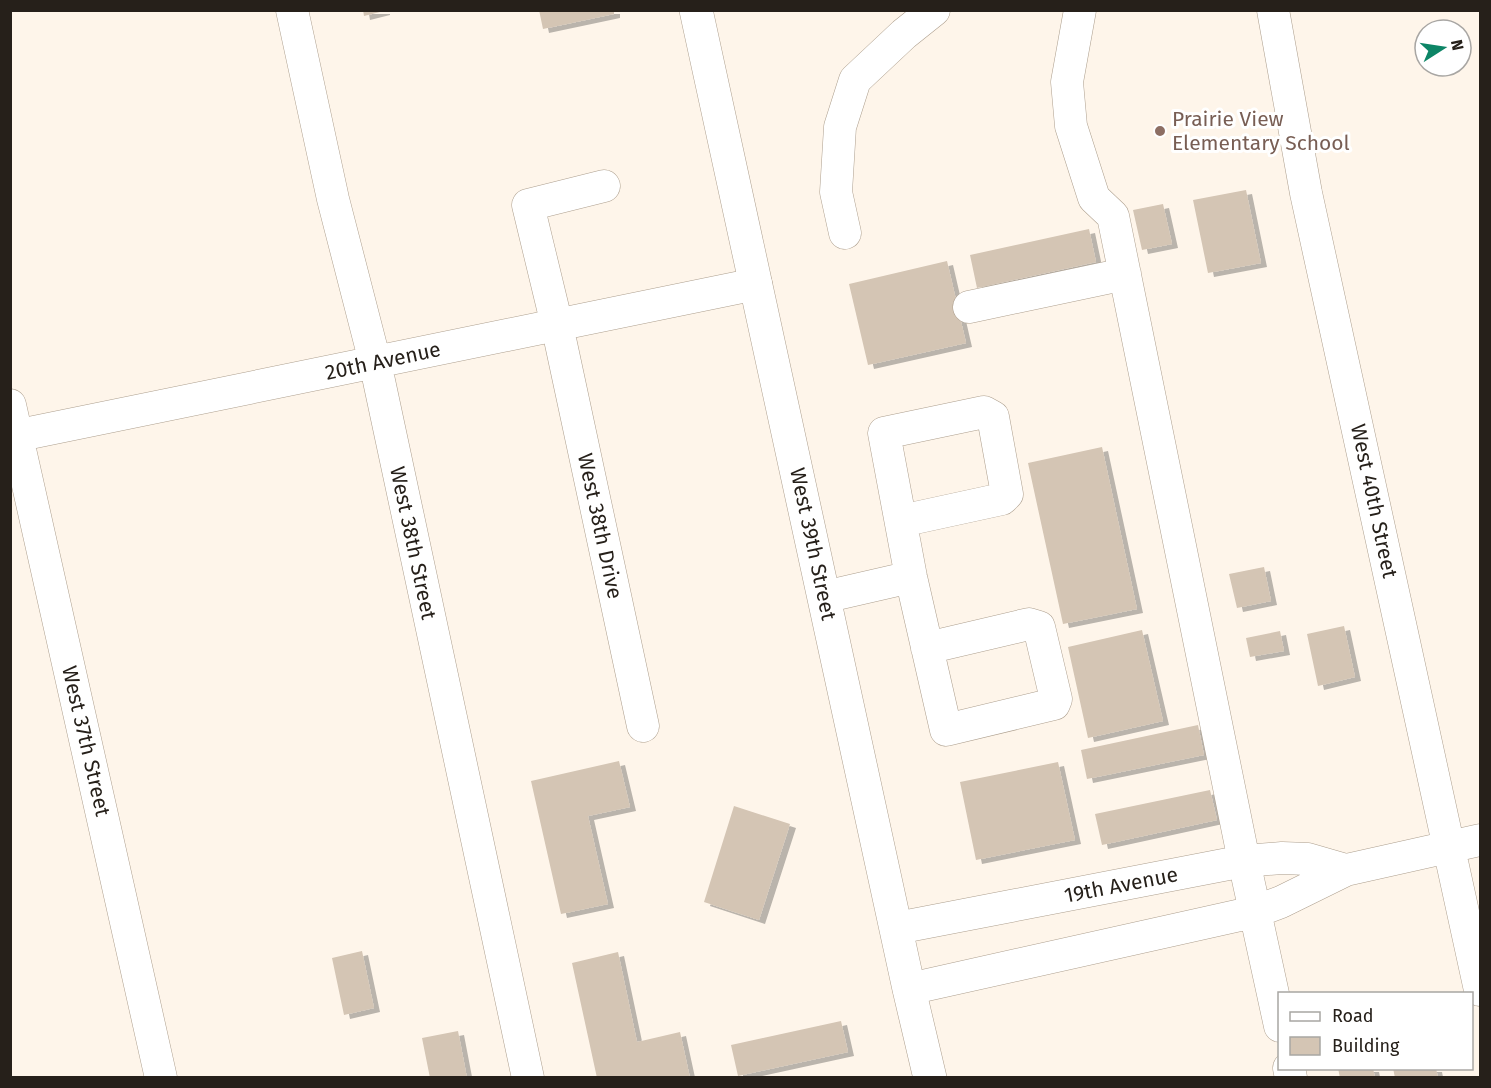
<svg xmlns="http://www.w3.org/2000/svg" width="1491" height="1088" font-family="'Fira Sans',sans-serif">
<style>
.building{fill:#d4c5b4;filter:url(#shadow)}
.lines{fill:none;stroke-linecap:round;stroke-linejoin:round}
.minor-casing{stroke:#ad9f8e;stroke-width:33}
.major-casing{stroke:#ad9f8e;stroke-width:34}
.minor{stroke:#fff;stroke-width:32}
.major{stroke:#fff;stroke-width:33}
.education-dot{fill:#8d6e63;stroke:#fff;stroke-width:2}
.labels{text-anchor:middle;stroke-width:6;stroke-linejoin:round;paint-order:stroke}
.education-label{font-size:21px;fill:#785e54;stroke:#fff;text-anchor:start}
.street-label{font-size:21px;fill:#26201a;stroke:#fff}
</style>
<defs>
<filter id="shadow"><feDropShadow dx="6" dy="4" stdDeviation="0" flood-color="#0004"/></filter>
</defs>
<rect width="100%" height="100%" fill="#fef5ea"/>
<!-- building -->
<path class="building" d="M363 10H384V11L364 16Z
M539 10H614V14L543 29Z
M1246 190 1261 263 1208 273 1193 200Z
M1163 204 1172 244 1142 250 1133 210Z
M1089 229 1096 262 977 288 970 255Z
M947 261 966 343 868 365 849 284Z
M1102 447 1137 609 1063 624 1028 463Z
M1264 567 1271 601 1237 608 1229 574Z
M1344 626 1355 677 1318 686 1307 634Z
M1142 630 1163 721 1088 738 1068 647Z
M1280 631 1284 651 1250 657 1246 638Z
M1198 725 1204 755 1087 779 1081 750Z
M619 761 630 807 588 816 608 904 561 914 531 781Z
M1058 762 1075 840 976 860 960 782Z
M1210 790 1217 820 1102 845 1095 814Z
M734 806 790 824 759 920 704 902Z
M362 951 374 1008 344 1015 332 958Z
M618 952 637 1042 680 1032 690 1078H597L572 963Z
M841 1021 848 1052 738 1076 731 1045Z
M458 1031 467 1078H430L422 1038Z
M1338 1068H1373L1375 1078H1340Z
M1393 1068H1436L1438 1078H1395Z"/>
<g class="lines">
<defs>
<path id="minor" d="M292 10 333 199 375 362 528 1078
M1080 10 1067 82 1071 126 1094 198 1113 216 1244 861 1280 1026
M1273 10 1306 193 1480 990
M604 186 528 205 557 325 643 726
M845 233 836 192 840 127 855 80 904 34 934 10
M969 307 1125 274
M10 405 161 1078
M10 437 756 284
M901 521 1002 499 1007 494 993 417 984 412 884 433 911 577 946 730 1054 704 1056 699 1039 627 1029 624 927 648
M824 597 911 577
M897 928 1244 861 1282 858 1308 859 1346 870
M909 989 1254 912 1281 902 1346 870 1480 840
M1289 1068 1291 1078"/>
<path id="major" d="M696 10 909 989 930 1078"/>
</defs>
<!-- minor casing -->
<use href="#minor" class="minor-casing"/>
<!-- major casing -->
<use href="#major" class="major-casing"/>
<!-- minor -->
<use href="#minor" class="minor"/>
<!-- major -->
<use href="#major" class="major"/>
</g>
<!-- markers -->
<circle class="education-dot" cx="1160" cy="131" r="6"/>
<g class="labels">
<!-- education labels -->
<g class="education-label">
<text x="1172" y="126">Prairie View<tspan x="1172" dy="24">Elementary School</tspan></text>
</g>
<!-- street labels -->
<g class="street-label">
<text transform="translate(383 361) rotate(-12)" y="7">20th Avenue</text>
<text transform="translate(1374 501) rotate(78)" y="7">West 40th Street</text>
<text transform="translate(600 526) rotate(78)" y="7">West 38th Drive</text>
<text transform="translate(413 543) rotate(78)" y="7">West 38th Street</text>
<text transform="translate(813 544) rotate(78)" y="7">West 39th Street</text>
<text transform="translate(86 741) rotate(77)" y="7">West 37th Street</text>
<text transform="translate(1121 885) rotate(-11)" y="7">19th Avenue</text>
</g>
</g>
<!-- border -->
<rect width="1491" height="1088" fill="none" stroke="#26201a" stroke-width="24"/>
<!-- legend -->
<rect x="1278" y="992" width="195" height="78" fill="#ffffff" stroke="#a8a6a3" stroke-width="1.5"/>
<rect x="1290" y="1012" width="30" height="9" fill="#ffffff" stroke="#a8a6a3" stroke-width="1.5"/>
<text x="1332" y="1022" font-size="18" fill="#26201a">Road</text>
<rect x="1290" y="1037" width="30" height="18" fill="#d4c5b4" stroke="#a8a6a3" stroke-width="1.5"/>
<text x="1332" y="1052" font-size="18" fill="#26201a">Building</text>
<!-- north arrow -->
<g transform="translate(1443 48) rotate(78)"><circle r="28" fill="#ffffff" stroke="#a8a6a3" stroke-width="1.5"/>
<path d="M0-4.5L10 22L0 15L-10 22Z" fill="#0d8566"/>
<text y="-9" font-size="16" font-weight="bold" text-anchor="middle" fill="#26201a">N</text>
</g>
</svg>
